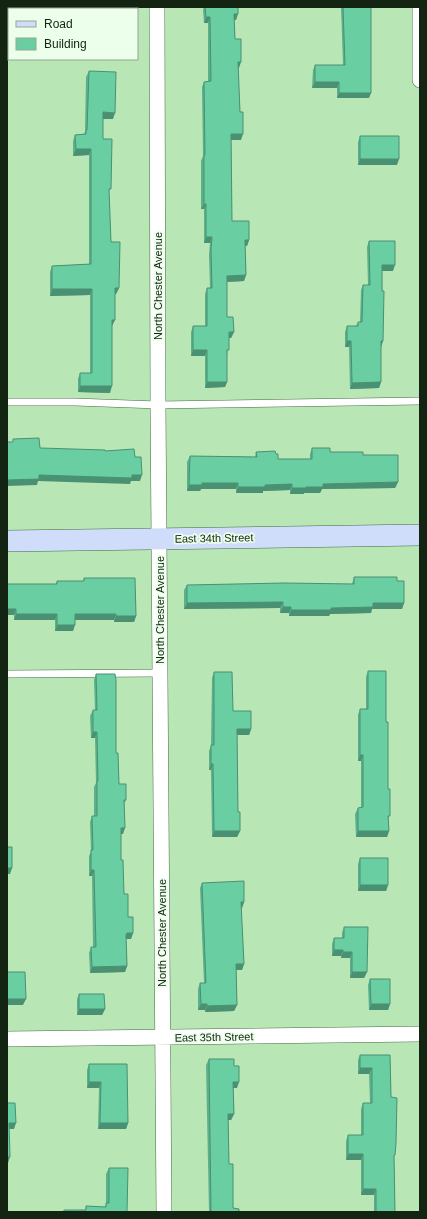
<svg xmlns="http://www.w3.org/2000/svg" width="427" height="1219" font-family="Helvetica,sans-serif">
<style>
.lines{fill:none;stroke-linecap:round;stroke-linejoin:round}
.service-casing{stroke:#436d41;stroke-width:8}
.minor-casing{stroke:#436d41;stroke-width:16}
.secondary-casing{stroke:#436d41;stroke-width:22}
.service{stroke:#fff;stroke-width:7}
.minor{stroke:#fff;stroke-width:15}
.secondary{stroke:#cfddfa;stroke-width:21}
.wall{fill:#5bb18c}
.shaded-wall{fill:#4a9072}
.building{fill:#6acea3;stroke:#4a9072}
.labels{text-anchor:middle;stroke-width:3.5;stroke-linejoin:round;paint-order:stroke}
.street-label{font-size:11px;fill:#132412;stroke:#ecffeb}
</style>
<rect width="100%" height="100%" fill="#b8e6b5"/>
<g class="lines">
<defs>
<path id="service" d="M7 402H75L158 405 420 401
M7 674 160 673"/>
<path id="minor" d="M157 7 158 405 164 1212
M420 7V80
M7 1039 420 1034"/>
<path id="secondary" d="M7 541 420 535"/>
</defs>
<!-- service casing -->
<use href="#service" class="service-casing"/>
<!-- minor casing -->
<use href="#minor" class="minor-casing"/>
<!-- secondary casing -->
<use href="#secondary" class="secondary-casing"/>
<!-- service -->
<use href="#service" class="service"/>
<!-- minor -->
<use href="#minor" class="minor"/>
<!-- secondary -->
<use href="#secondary" class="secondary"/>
</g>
<!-- wall -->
<path class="wall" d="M204 7H238L236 20H234L235 39 239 68H238L241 140H231L232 221 249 240 247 246H245L246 275 244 281 227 282V317L234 332 231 338H229L227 356V382L225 387 205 388V356H191V332L193 326H205V294L207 288H210L209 255 210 243H204V209H201V161L203 156 202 87 204 82 208 81V23H204L203 10Z
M341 7H371L369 98H337V88H312L313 70 315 65H343Z
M89 71 113 119H103V139L109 193 111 242 119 288 116 294H115L112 326 110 393 78 392V379L80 373H90V295L50 296V272L52 266 89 264V155L73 156V141L75 135 84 134 85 132 86 77Z
M360 136 397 165H358V142Z
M369 241 393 271H382L383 341 381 347V382L379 388 350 389 349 347H345V332L347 326H356L358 322H360L361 290 363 285H368L367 247Z
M312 448 330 452 363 455 398 482 395 488 322 489 320 493H304V494H290V490L263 491V493H236V489H201L200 491H187V462L190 456 255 457 256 452 276 454 278 459H310V454Z
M354 577 397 581 404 603 402 609H372L371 613 330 614 329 616H289V613H280V608L184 609V590L187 585 352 584Z
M84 578 136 616 134 622H114V620H75L73 631H55V620H14V615H7L56 584 57 581H83Z
M368 671 386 722 389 831 387 837H356L355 814 358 808 361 807V761H358V715L360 709H366V677Z
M214 672 233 711 251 729 249 735H237L238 812 240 831 237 837H212L211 770H209V751L211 746 212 678Z
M96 674 116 753 119 784 126 800 124 804 123 834H121V860L124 894 128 917 133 933 131 939H126L127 966 125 972 90 973 89 953 91 947H93L92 876H89V856L91 852 90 822 92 816H94V787L96 783 95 738H91L90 716 93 710H95L94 680Z
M360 858 388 885 386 891H358V864Z
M202 883 244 902 242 908H241L244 964 242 970H236L237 1005 234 1011 205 1012V1010H198V989L200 983H204L200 888Z
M344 927 367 972 364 978H350V958H341V956H332V944L334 938H342V933Z
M370 979 390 1004 388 1010H369L368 985Z
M79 994 105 1009 102 1015H77V999Z
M360 1055H390L391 1097 394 1158 395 1212H374V1195H361V1160H346V1141L348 1135H361V1109L363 1103H370L369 1074H358V1060Z
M209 1059 237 1088H233L234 1114 231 1120H228L229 1164 233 1208 239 1212H209L206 1065Z
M89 1064 128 1123 126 1129H98L99 1088H87V1070Z
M109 1168 127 1212H63L64 1210H85L86 1206 105 1207 106 1204V1174Z"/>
<!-- shaded-wall -->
<path class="shaded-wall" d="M234 14H238L236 20H232Z
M206 17H210L208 23H204Z
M238 62H241L239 68H236Z
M315 82H339L337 88H312Z
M339 93H371L369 98H337Z
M103 112 115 113 113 119H100Z
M231 134H243L241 140H229Z
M76 149H91L89 155 73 156Z
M360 159H399L397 165H358Z
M204 204H206L204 209H201Z
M206 237H212L210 243H204Z
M245 240H249L247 246H242Z
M382 265H395L393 271H380Z
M246 275 244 281 225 282 227 276Z
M115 288H119L116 294H113Z
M52 289H92L90 295 50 296Z
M112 320H115L112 326Z
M229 332H234L231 338H227Z
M347 341H351L349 347H345Z
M381 341H383L381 347H378Z
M193 350H207L205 356H191Z
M207 382H227L225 387 205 388Z
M381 382 379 388 350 389 352 383Z
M80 386H112L110 393 78 392Z
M39 475H142L140 481H131L130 484 38 481 37 485 7 486V480Z
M398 482 395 488 322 489 320 493H304V494H290L292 488 323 484Z
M202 483H238L236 489H201L200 491H187L189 485Z
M292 484 290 490 263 491V493H236L238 487 265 485Z
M283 602 280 608 184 609 187 603Z
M373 603H404L402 609H372L371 613 330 614 329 616H289L291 610 331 608Z
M283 607H291L289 613H280Z
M7 609H16L14 615H7Z
M16 614H57L55 620H14Z
M75 614H116L114 620H73Z
M116 616H136L134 622H114Z
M57 625H75L73 631H55Z
M237 729H251L249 735H234Z
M93 732H97L95 738H91Z
M360 755H363L361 761H358Z
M211 764H213L211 770H209Z
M121 828H125L123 834H118Z
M214 831H240L237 837H212Z
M358 831H389L387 837H356Z
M7 868H12L10 874H7Z
M91 870H94L92 876H89Z
M360 885H388L386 891H358Z
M241 902H244L242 908H239Z
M127 933H133L131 939H125Z
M334 950H343L341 956H332Z
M343 952H352L350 958H341Z
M236 964H244L242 970H234Z
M127 966 125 972 90 973 92 967Z
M352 972H367L364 978H350Z
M7 999H26L23 1005H7Z
M201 1004H207L205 1010H198Z
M371 1004H390L388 1010H369Z
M237 1005 234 1011 205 1012 207 1006Z
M79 1009H105L102 1015H77Z
M360 1068H372L369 1074H358Z
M89 1082H101L99 1088H87Z
M233 1082H239L237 1088H231Z
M228 1114H234L231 1120H226Z
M9 1123H16L14 1129H7Z
M100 1123H128L126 1129H98Z
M348 1154H363L361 1160H346Z
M7 1157H10L8 1163H7Z
M363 1189H376L374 1195H361Z"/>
<!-- building -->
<path class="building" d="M81 7H107V8H118V9H81Z
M205 7H238V14H234L235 39H241V62H238L240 112H243V134H231L232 221H249V240H245L246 275 227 276V317H233L234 332H229V350H227V382H207V350H193V326H207V288H212L211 249 212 237H206V204H204V155H205L204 82 211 81 210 17H206Z
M343 7H371V93H339V82H315V65H345Z
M89 71 116 72 115 113 103 112V139H112L111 189H109L111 242H120L119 288H115V320H112V386H80V373H92V289H52V266L91 264V149H76L75 135 86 134V130H87Z
M360 136H399V159H360Z
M369 241H395V265H382V291H384L383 341H381V382L352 383 351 341H347V326H358V322H362L363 285H370Z
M39 438 40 448 105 450V451L134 449 135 457H141L142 475H132V478L39 475V479L7 480V442H13V439Z
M312 448H330V452H363V455H398V482L323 484V487H306V488H292V484L265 485V487H238V483H202V485H189L190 456 257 457 256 452 275 451 276 454H278V459H312Z
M354 577H397V581H404V603H373V607L331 608V610H291V607H283V602L187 603V585L285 583 354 584Z
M84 578H135L136 616H116V614H75V625H57V614H16V609H7V584H57V581H84Z
M368 671H386V722H388V789H390V816H388L389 831H358V808L363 807V755H360V709H368Z
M214 672H232L233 711H251V729H237L238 812H240V831H214L213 764H211V745H214Z
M96 674H115L116 680V753H118L119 784H126V800H124L125 828H121V860H123L124 894H128V917H133V933H127L126 935 127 966 92 967 91 947H96L94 870H91V850H93L92 816H97V781H98L97 732H93V710H97Z
M7 847H12V868H7Z
M360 858H388V885H360Z
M244 881V902H241L244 964H236L237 1005 207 1006V1004H201L200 983H206L202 883Z
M344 927H368L367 972H352V952H343V950H334V938H344Z
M7 972H25L26 999H7Z
M370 979H390V1004H371Z
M79 994H104L105 1009H79Z
M360 1055H390L391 1097 397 1098 396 1143 395 1155H394L395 1212H376V1189H363V1154H348V1135H363V1103H372V1068H360Z
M209 1059H234V1066H239V1082H233L234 1114H228L229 1164H233V1208L239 1209V1212H211Z
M89 1064H127L128 1123H100L101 1082H89Z
M7 1103H15L16 1123H9L10 1157H7Z
M109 1168H128L127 1212H64V1210H86V1206L106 1207V1203H109Z"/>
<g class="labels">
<!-- street labels -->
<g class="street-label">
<text transform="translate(158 286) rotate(-90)" y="4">North Chester Avenue</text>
<text transform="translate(214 538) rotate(-1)" y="4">East 34th Street</text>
<text transform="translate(160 610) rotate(-90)" y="4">North Chester Avenue</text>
<text transform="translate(162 933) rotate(-90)" y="4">North Chester Avenue</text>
<text transform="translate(214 1037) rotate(-1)" y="4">East 35th Street</text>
</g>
</g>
<!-- border -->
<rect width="427" height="1219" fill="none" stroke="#132412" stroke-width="16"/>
<!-- legend -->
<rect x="8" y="8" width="130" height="52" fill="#ecffeb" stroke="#95a794"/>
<rect x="16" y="21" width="20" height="6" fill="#cfddfa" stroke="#95a794"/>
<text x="44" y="28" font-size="12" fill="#132412">Road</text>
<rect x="16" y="38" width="20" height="12" fill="#6acea3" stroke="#95a794"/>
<text x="44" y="48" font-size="12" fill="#132412">Building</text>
</svg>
